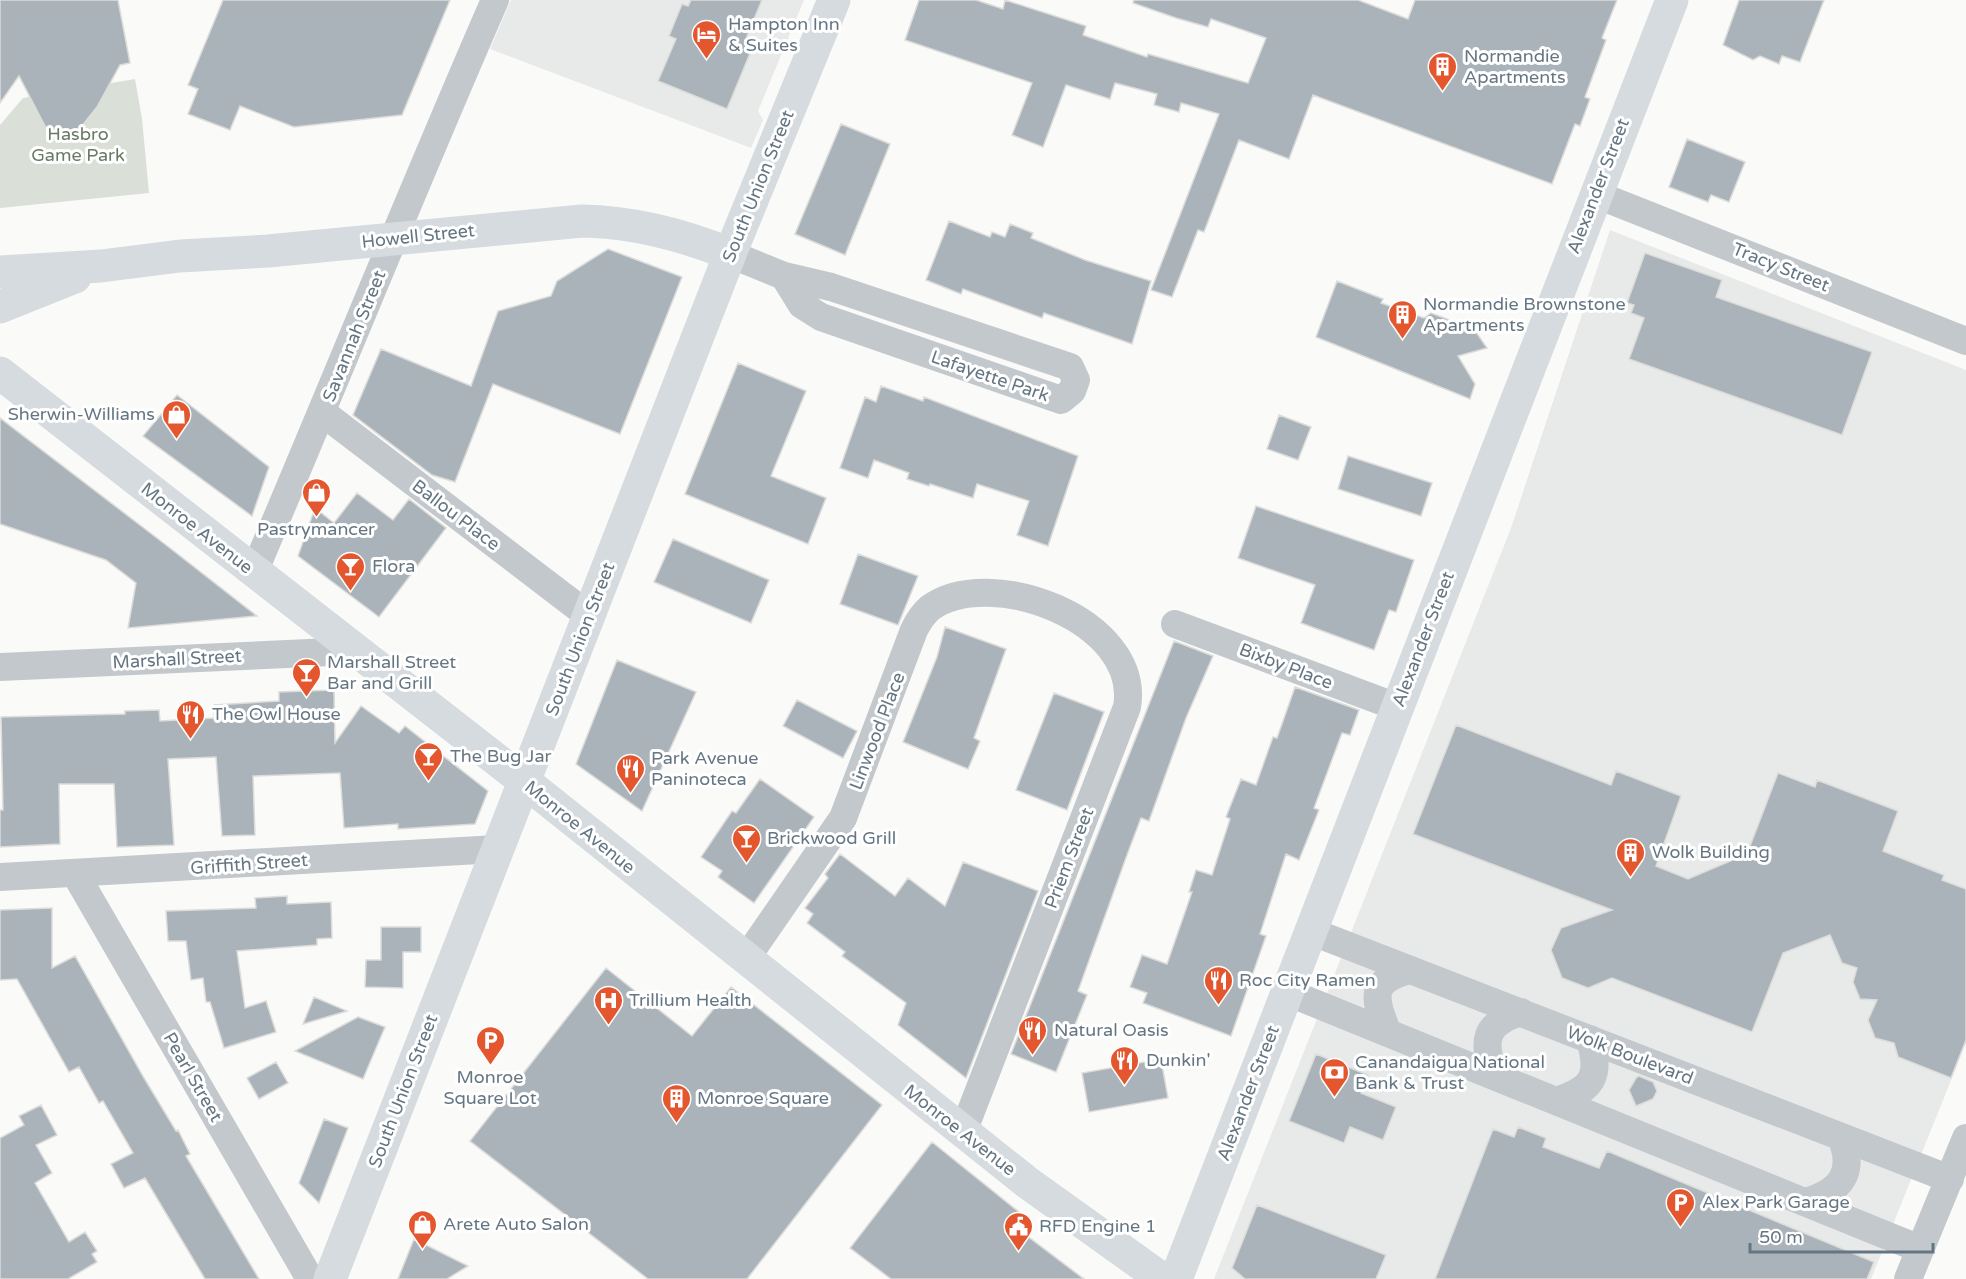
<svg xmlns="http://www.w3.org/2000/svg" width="1966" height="1279" font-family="'Varela Round',sans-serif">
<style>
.built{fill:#e8e9e9}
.green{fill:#dadfd7}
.building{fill:#aab3b9;stroke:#dcdcda;stroke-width:1.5}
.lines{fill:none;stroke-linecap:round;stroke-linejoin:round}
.street{stroke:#c3c8cc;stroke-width:28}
.secondary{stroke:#d6dbdf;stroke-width:33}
.primary{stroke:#d6dbdf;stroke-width:33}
.labels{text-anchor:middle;stroke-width:6;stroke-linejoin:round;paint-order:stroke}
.poi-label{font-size:18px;fill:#657683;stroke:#fff;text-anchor:start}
.park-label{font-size:18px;fill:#687a64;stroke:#fff}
.street-label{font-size:18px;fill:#657683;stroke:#fff}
</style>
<rect width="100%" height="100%" fill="#fafaf8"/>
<!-- built -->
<path class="built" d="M511 0H804L758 111 763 120 751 148 490 49Z
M1610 230 1966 370V1043L1871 1279H1214L1511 528Z"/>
<!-- green -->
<path class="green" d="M135 79 142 119 149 193 0 208V125L23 98Z"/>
<!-- building -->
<path class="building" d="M0 0H118L130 63 120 65 97 107 70 141 59 143 45 126 19 76 0 103Z
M223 0H450L402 115 294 127 240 106 230 130 188 114 198 89 188 85Z
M691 0H762L747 36 756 39 727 109 658 81 676 39 669 36 682 4 688 6Z
M919 0H976L1003 9 1005 0 1086 26 1083 35 1147 57 1148 54 1248 83 1266 38 1211 19 1208 27 1176 18 1133 3 1134 0H1358L1408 19 1415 0H1617L1602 38 1606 40 1585 97 1590 99 1580 126 1575 124 1552 184 1313 95 1289 159 1239 140 1204 232 1198 230 1172 297 1151 290 1219 114 1181 103 1179 112 1154 105 1157 94 1115 83 1110 99 1066 85 1043 147 1012 135 1032 83 905 40Z
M1739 0H1824L1800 62 1782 56 1779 64 1760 56 1753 60 1723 45Z
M841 124 890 144 845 255 795 234Z
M1687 139 1745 162 1729 202 1711 195 1708 202 1669 187Z
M949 221 990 237 992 232 1005 237 1010 224 1033 233 1031 238 1085 260 1151 281 1132 344 1044 313 1042 318 963 289 961 294 926 280Z
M608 249 682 277 620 434 493 384 455 482 432 475 353 415 381 349 471 386 498 311 551 296 557 281Z
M1645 253 1722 280 1716 297 1872 352 1842 435 1629 359 1644 318 1631 313 1634 305 1627 303Z
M1337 281 1383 299 1381 303 1424 318 1431 313 1474 329 1487 348 1458 356 1475 384 1470 399 1316 337Z
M738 363 806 391 771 476 826 498 808 544 685 494Z
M881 386 923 401 924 397 1078 456 1048 546 1017 535 1029 501 977 484 973 498 930 484 929 486 907 479 909 473 874 460 868 478 840 468 865 397 876 402Z
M177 395 269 467 252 516 143 436Z
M1279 415 1311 427 1298 460 1267 449Z
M0 418 166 545 257 616 128 628 136 583 106 560 0 524Z
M1348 456 1432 483 1421 516 1338 489Z
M357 493 393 520 409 499 446 528 379 617 298 556 315 508 334 523Z
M1256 506 1414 560 1396 612 1389 610 1374 650 1301 623 1315 585 1238 558Z
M673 539 769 580 751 623 654 582Z
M858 554 918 576 898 625 840 604Z
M945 627 1006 649 974 738 980 741 968 769 903 742 937 657Z
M1174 641 1213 656 1186 718 1149 821 1141 818 1127 855 1078 991 1087 995 1056 1072 1011 1054Z
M617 660 696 692 642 811 576 764Z
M1295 687 1359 710 1350 735 1342 733 1314 808 1319 810 1299 860 1286 854 1260 934 1266 936 1231 1036 1143 1003 1147 993 1130 987 1142 955 1167 964 1192 892H1189L1196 870 1212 875 1230 819 1226 817 1241 779 1256 785 1273 737 1277 738Z
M334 690 335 743 361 706 399 733 405 726 488 791 475 824 398 829V824L344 828 340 773 253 776 255 835 222 836 216 757 168 759 174 845 117 847 114 784H59L60 844 0 847V810H3L1 717 125 714V711L159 710 160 721 214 718V705L279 701V692Z
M1054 693 1104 712 1067 810 1016 790Z
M797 700 857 731 843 758 783 726Z
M1456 725 1611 785 1616 771 1681 796 1656 866 1688 879 1747 854 1778 773 1815 787 1817 780 1898 811 1883 851 1944 875 1942 880 1966 889V1040L1951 1078 1898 1057 1894 1043 1875 1038 1868 1020 1877 1000 1860 999 1853 982 1857 968 1842 963 1830 935 1783 953 1752 1032 1612 978 1588 988 1562 978 1551 950 1561 928 1612 910 1413 834Z
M760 779 814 817 754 903 718 877 722 871 701 857 732 811 736 813Z
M840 854 895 896 908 878 945 906 963 862 1038 891 966 1078 898 1025 906 1003 842 956 845 952 807 923 813 914 805 908 828 878 825 874Z
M287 896V904L331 902 332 938 317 939V945L237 951 245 1008 266 1001 276 1032 224 1048 210 1002H206L203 978 191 980 186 941H168L166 911 256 908 255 898Z
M52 908V968L75 956 144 1078 176 1131 178 1130 190 1154 186 1156 259 1279H205L145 1178 124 1188 111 1164 133 1153 103 1101 99 1103 79 1067 69 1072 17 979 0 980V910Z
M381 927H421V952H403V988L365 987 366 960H381Z
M606 968 692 1036 731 987 882 1105 747 1279H648L470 1141Z
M314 997 347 1011 303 1024Z
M358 1017 385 1027 363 1079 295 1051Z
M1316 1054 1368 1075 1361 1093 1396 1107 1383 1140 1350 1127 1344 1143 1289 1121Z
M1161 1059 1168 1098 1089 1112 1082 1073Z
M276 1062 288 1083 259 1099 247 1078Z
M1639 1076 1653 1082 1657 1091 1653 1099 1636 1106 1629 1090 1636 1078Z
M41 1105 57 1135 36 1145 52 1173 35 1183 69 1242 85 1232 97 1251 92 1254 97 1262 68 1279H0V1138L24 1125 19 1116Z
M324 1119 348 1128 319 1203 299 1183Z
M1518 1127 1546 1138 1543 1147 1599 1168 1607 1151 1874 1262 1867 1279H1435L1493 1129 1514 1137Z
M932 1142 1019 1212 1010 1223 1084 1279H891L850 1248Z
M1257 1205 1386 1255 1376 1279H1245L1232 1268Z
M414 1239 468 1266 447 1279H398Z"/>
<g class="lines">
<!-- street -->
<path class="street" d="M1595 194 1966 341
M730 254 784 276 831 287 1070 367 1076 380 1072 391 1061 400 821 317 802 305 784 276
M323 413 589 616
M254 572C335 382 412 190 495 0
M1175 624 1397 707
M0 667 353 651
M76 875 310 1279
M0 877 497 849
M1310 931 1950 1179
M745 960 843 818 914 630C918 622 923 614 930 608 989 564 1142 620 1127 707L963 1132
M1287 992 1920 1249
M1388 1033C1373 998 1369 980 1411 970
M1494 1076C1482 1040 1484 1024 1521 1012
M1556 1101C1593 1089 1601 1077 1590 1039
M1805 1202C1840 1192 1856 1173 1841 1137
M1908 1279 1966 1138"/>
<!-- secondary -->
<path class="secondary" d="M0 272 101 266 180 256 268 251 582 221C634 222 681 234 730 254
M0 307 75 277
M330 1279 730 254 834 0
M1176 1279 1672 0"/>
<!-- primary -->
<path class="primary" d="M0 373 524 781 1028 1183 1162 1279"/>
</g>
<!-- icons -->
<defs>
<symbol id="hotel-pin" viewBox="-11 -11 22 30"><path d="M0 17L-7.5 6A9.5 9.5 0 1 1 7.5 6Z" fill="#e4572e" stroke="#fff"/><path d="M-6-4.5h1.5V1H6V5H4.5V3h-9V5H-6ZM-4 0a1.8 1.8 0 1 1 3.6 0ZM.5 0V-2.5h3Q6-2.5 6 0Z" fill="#fff"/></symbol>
<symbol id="building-pin" viewBox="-11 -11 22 30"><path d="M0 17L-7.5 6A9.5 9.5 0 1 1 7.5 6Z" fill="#e4572e" stroke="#fff"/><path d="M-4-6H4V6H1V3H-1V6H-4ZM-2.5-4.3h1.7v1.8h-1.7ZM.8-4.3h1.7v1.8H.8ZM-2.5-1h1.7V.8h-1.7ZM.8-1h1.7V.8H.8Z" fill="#fff"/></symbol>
<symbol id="shop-pin" viewBox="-11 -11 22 30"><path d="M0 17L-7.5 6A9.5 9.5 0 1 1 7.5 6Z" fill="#e4572e" stroke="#fff"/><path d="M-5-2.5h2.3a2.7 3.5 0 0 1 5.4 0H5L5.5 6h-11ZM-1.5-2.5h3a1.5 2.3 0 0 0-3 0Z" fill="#fff"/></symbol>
<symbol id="bar-pin" viewBox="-11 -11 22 30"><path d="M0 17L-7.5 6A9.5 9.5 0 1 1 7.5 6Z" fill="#e4572e" stroke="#fff"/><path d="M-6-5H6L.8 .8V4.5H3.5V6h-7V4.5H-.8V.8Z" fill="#fff"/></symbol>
<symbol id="restaurant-pin" viewBox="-11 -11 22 30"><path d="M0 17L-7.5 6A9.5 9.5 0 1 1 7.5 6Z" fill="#e4572e" stroke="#fff"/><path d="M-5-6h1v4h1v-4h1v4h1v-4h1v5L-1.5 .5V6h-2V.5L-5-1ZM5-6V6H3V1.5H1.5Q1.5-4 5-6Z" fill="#fff"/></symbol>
<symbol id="hospital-pin" viewBox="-11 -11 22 30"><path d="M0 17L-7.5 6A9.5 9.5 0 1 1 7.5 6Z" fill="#e4572e" stroke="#fff"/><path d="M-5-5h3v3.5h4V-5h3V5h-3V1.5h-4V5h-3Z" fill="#fff"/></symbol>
<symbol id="parking-pin" viewBox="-11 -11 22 30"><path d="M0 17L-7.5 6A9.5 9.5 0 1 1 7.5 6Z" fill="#e4572e" stroke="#fff"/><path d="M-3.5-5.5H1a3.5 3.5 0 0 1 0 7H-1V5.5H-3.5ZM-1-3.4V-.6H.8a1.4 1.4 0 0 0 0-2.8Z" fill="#fff"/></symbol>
<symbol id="bank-pin" viewBox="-11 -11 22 30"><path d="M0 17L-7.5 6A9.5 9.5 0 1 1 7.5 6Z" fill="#e4572e" stroke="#fff"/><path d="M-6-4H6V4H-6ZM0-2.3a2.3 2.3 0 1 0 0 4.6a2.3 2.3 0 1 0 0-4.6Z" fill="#fff"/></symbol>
<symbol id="civic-pin" viewBox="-11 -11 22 30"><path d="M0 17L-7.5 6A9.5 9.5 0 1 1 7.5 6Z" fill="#e4572e" stroke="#fff"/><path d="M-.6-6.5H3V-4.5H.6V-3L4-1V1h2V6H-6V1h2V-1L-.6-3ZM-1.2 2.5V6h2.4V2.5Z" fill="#fff"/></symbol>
</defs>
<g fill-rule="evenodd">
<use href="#hotel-pin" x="690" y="18" width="33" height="45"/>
<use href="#building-pin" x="1426" y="50" width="33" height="45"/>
<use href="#building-pin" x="1386" y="298" width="33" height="45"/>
<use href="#shop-pin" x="160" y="398" width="33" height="45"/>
<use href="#shop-pin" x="300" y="476" width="33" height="45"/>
<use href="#bar-pin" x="334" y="550" width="33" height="45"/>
<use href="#bar-pin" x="290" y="656" width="33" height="45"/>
<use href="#restaurant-pin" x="174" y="698" width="33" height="45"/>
<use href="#bar-pin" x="412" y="740" width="33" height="45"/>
<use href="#restaurant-pin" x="614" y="752" width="33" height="45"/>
<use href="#bar-pin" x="730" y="822" width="33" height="45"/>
<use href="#building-pin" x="1614" y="836" width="33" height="45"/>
<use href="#restaurant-pin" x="1202" y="964" width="33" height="45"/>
<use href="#hospital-pin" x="592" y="984" width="33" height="45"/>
<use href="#restaurant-pin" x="1016" y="1014" width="33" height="45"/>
<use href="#parking-pin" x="474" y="1024" width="33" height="45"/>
<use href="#restaurant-pin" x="1108" y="1044" width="33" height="45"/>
<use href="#bank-pin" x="1318" y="1056" width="33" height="45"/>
<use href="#building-pin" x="660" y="1082" width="33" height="45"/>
<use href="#parking-pin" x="1664" y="1186" width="33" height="45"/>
<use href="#shop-pin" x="406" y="1208" width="33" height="45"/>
<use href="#civic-pin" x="1002" y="1210" width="33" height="45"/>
</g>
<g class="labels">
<!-- poi labels -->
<g class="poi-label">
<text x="728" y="30">Hampton Inn<tspan x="728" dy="21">&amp; Suites</tspan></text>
<text x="1464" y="62">Normandie<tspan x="1464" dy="21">Apartments</tspan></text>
<text x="1423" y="310">Normandie Brownstone<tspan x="1423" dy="21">Apartments</tspan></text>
<text x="155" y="420" text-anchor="end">Sherwin-Williams</text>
<text x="316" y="535" text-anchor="middle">Pastrymancer</text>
<text x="372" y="572">Flora</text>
<text x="327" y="668">Marshall Street<tspan x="327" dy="21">Bar and Grill</tspan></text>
<text x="212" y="720">The Owl House</text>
<text x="450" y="762">The Bug Jar</text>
<text x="651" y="764">Park Avenue<tspan x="651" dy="21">Paninoteca</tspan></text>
<text x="767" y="844">Brickwood Grill</text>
<text x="1652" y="858">Wolk Building</text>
<text x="1239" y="986">Roc City Ramen</text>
<text x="629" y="1006">Trillium Health</text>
<text x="1054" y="1036">Natural Oasis</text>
<text x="1146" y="1066">Dunkin'</text>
<text x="1355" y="1068">Canandaigua National<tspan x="1355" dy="21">Bank &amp; Trust</tspan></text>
<text x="490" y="1083" text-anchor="middle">Monroe<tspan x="490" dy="21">Square Lot</tspan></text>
<text x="697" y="1104">Monroe Square</text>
<text x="1702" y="1208">Alex Park Garage</text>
<text x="443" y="1230">Arete Auto Salon</text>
<text x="1039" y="1232">RFD Engine 1</text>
</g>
<!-- park labels -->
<g class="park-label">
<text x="78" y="140">Hasbro<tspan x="78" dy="21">Game Park</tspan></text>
</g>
<!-- street labels -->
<g class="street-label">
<text transform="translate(758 186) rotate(-68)" y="6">South Union Street</text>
<text transform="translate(1598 186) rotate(-69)" y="6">Alexander Street</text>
<text transform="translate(418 236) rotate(-6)" y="6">Howell Street</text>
<text transform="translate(1781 267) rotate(22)" y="6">Tracy Street</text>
<text transform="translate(354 336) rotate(-68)" y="6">Savannah Street</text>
<text transform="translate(990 376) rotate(19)" y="6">Lafayette Park</text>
<text transform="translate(456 515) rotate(37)" y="6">Ballou Place</text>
<text transform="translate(197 528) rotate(38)" y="6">Monroe Avenue</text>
<text transform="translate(580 639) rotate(-69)" y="6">South Union Street</text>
<text transform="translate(1423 639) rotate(-69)" y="6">Alexander Street</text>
<text transform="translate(177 659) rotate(-3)" y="6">Marshall Street</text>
<text transform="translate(1286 666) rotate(21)" y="6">Bixby Place</text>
<text transform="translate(877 731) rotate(-69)" y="6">Linwood Place</text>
<text transform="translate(580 827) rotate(39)" y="6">Monroe Avenue</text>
<text transform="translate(1069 858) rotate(-69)" y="6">Priem Street</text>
<text transform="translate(249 864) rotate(-4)" y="6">Griffith Street</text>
<text transform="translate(1630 1055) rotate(21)" y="6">Wolk Boulevard</text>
<text transform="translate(193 1077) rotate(60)" y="6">Pearl Street</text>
<text transform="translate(403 1091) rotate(-69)" y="6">South Union Street</text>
<text transform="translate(1248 1093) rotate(-69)" y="6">Alexander Street</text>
<text transform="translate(960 1130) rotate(38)" y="6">Monroe Avenue</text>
</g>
</g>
<!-- scale -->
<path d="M1750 1243v9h183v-9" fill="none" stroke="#657683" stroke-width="3"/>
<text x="1759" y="1243" font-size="18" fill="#657683" stroke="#ffffff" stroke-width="4.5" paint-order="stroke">50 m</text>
</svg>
